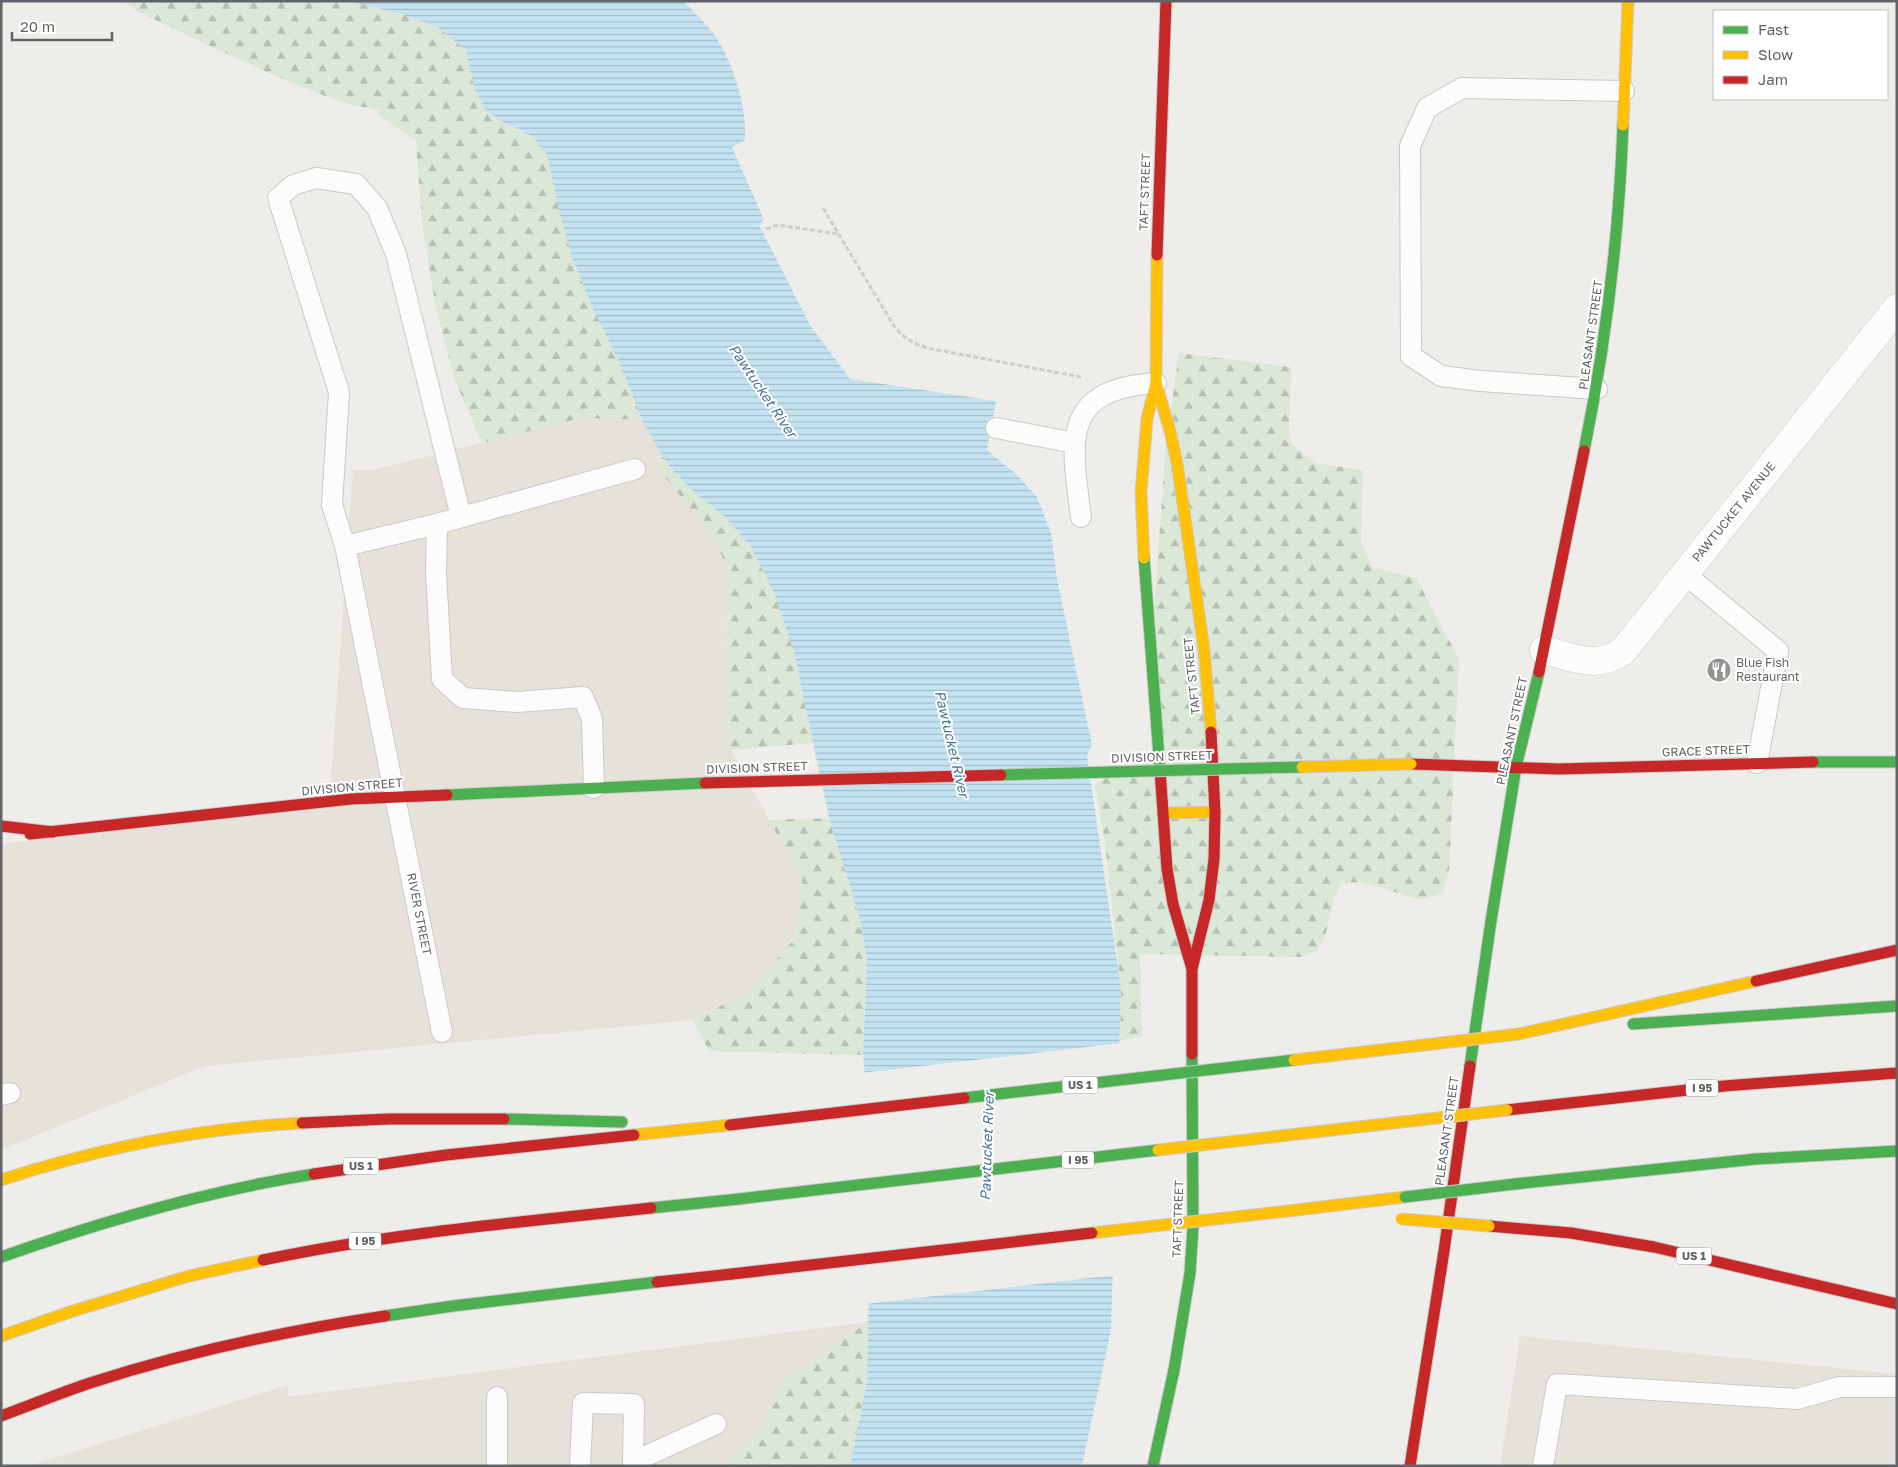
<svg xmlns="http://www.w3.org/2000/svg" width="1898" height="1467" viewBox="0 0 1898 1467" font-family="'Golos Text',sans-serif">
  <defs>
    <pattern id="forest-firs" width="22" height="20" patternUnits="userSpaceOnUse" patternTransform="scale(1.25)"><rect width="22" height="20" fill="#dbe8d7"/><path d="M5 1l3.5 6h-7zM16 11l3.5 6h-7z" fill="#b5c0b2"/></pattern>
    <pattern id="water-rules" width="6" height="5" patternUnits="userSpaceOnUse" patternTransform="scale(1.25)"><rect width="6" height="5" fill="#c4e3f2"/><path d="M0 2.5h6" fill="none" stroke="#a3bcc8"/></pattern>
  </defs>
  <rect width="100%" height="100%" fill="#efedea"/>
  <g fill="#e7e2d9">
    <polygon points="582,418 651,420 661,473 712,534 726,565 725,707 731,750 802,880 795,938 748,992 693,1020 205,1066 1,1150 1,844 329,807 353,470 373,470"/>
    <polygon points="868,1322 776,1386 764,1427 728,1466 28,1466 288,1385 288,1397"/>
    <polygon points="1520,1336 1897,1374 1897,1466 1500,1466"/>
  </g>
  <g fill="url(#forest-firs)">
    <path d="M 123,1 L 394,1 L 504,57 L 725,517 L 751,547 L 775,595 L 794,652 L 813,743 L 731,750 L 725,707 L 726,565 L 712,534 L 661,473 L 651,420 L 582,418 L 482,443 L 454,378 L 435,303 L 422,224 L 416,141 L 379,115 L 379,111 C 367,106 355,107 342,102 C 273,78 207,44 140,13 Z"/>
    <polygon points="1179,353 1291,367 1289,428 1292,444 1315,463 1363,470 1361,541 1372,567 1416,578 1459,659 1449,871 1443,893 1420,900 1362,882 1342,883 1335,895 1325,937 1317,950 1302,957 1140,954 1142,1037 1120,1040 1121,989 1105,844 1095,784 1153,754 1148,694 1166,444"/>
    <polygon points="829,818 860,919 867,960 863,1055 709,1051 693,1020 748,992 795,938 802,880 769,820"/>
    <polygon points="868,1322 867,1382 850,1466 728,1466 764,1427 776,1386"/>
  </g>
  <path fill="url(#water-rules)" d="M 349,1 L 684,1 C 693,12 705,22 713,33 C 733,61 747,106 745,140 L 732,147 L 764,220 L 759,225 L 810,325 L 850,379 L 996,401 L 987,450 L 1017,475 L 1037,497 L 1051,533 L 1057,579 L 1092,745 L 1087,756 L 1121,989 L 1111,1330 L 1082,1466 L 850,1466 L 867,1382 L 871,1141 L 863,1055 L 867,960 L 860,919 L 829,818 L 794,652 L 775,595 L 751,547 L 725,517 L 694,492 L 669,466 L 644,424 L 618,359 L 594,311 L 572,257 L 558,207 L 548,157 L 533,136 L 501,121 L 485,109 L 474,87 L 466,50 L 436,26 L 398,13 Z"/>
  <polygon fill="#efedea" points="1122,1043 1115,1275 866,1304 869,1141 862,1073"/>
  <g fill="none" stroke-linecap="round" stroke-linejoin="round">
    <defs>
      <g id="lane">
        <polyline points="1597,389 1481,381 1441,376 1411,356 1410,146 1427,108 1462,88 1624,91"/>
        <polyline points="996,428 1075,443"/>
        <path d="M 1081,517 C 1071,442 1060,389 1156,383"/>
        <polyline points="437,524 436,573 442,679 463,698 517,702 583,697 592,719 594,788"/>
        <polyline points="345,546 437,524 635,469"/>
        <polyline points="1685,574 1778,651 1757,763"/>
        <polyline points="442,1032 345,546 332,505 339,392 278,198 293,185 316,178 356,184 377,208 396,254 461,517"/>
        <polyline points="1,1095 10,1093"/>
        <polyline points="633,1462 716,1424"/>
        <polyline points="497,1466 497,1397"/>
        <polyline points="580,1466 583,1403 634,1404 633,1466"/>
        <polyline points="1543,1466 1557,1384 1797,1399 1840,1387 1897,1387"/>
      </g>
      <path id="street" d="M 1544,650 C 1573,657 1596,670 1623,651 L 1897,308"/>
      <g id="fast">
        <path d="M 1584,451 C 1606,343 1619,234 1623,125"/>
        <polyline points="1144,558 1160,770"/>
        <polyline points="1813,762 1897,762"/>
        <polyline points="447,795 705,783"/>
        <polyline points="1633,1024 1897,1006"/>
        <polyline points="1470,1066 1491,921 1516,767 1539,672"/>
        <polyline points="504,1119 622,1122"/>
        <polyline points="1515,1184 1756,1159 1897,1151"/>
        <polyline points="651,1208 739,1199"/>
        <path d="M 1,1257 C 103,1221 207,1191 314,1174"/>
        <polyline points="385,1316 453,1306 657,1282"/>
        <polyline points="1153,1466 1174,1370 1190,1273 1193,1227 1192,1054"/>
      </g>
      <g id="slow">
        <polyline points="1623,125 1628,1"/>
        <polyline points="1156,383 1170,431 1177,463 1204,649 1211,732"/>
        <polyline points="1144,558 1141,492 1147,419 1156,383 1157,255"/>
        <polyline points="1163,813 1215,812"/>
        <polyline points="1519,1034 1756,981"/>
        <polyline points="634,1135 730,1125"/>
        <path d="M 1,1180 C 99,1148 199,1128 302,1123"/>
        <polyline points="1288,1211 1405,1197"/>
        <polyline points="1,1336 73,1311 189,1276 263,1260"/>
      </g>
      <g id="jam">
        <polyline points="1157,255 1166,1"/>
        <polyline points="1539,672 1584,451"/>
        <polyline points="1411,764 1559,769 1813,762"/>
        <polyline points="1160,770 1167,869 1173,904 1192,969"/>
        <polyline points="1,826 53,832"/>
        <polyline points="30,834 351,799 447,795"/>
        <polyline points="1756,981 1897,950"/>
        <polyline points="1192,1054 1192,969 1209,900 1214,859 1215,812 1211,732"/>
        <polyline points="1507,1110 1724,1086 1897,1073"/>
        <polyline points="302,1123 388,1119 504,1119"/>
        <polyline points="314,1174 446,1155 634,1135"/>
        <polyline points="1489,1226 1571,1233 1654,1247 1897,1304"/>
        <path d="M 263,1260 C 391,1233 521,1222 651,1208"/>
        <polyline points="657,1282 732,1274"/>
        <path d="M 1,1416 C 31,1405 60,1393 90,1383 C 186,1352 285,1331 385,1316"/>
        <polyline points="1410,1466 1444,1251 1470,1066"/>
      </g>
    </defs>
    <use href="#lane" stroke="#c9c9c9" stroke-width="22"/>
    <use href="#street" stroke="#c9c9c9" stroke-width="29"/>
    <use href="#fast" stroke="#cccbcb" stroke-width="13"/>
    <use href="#slow" stroke="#cccbcb" stroke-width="13"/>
    <use href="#jam" stroke="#cccbcb" stroke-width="13"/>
    <g stroke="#cbcecd" stroke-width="3" stroke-dasharray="5 2.5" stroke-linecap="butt">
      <path d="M 823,208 L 894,326 C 903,338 913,343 927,348 L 1081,377"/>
      <polyline points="766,229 778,225 838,234"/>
    </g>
    <use href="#lane" stroke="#fdfcfc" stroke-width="20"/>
    <use href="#street" stroke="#fdfcfc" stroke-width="28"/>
    <use href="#fast" stroke="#4caf50" stroke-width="11"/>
    <use href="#slow" stroke="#ffc107" stroke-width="11"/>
    <use href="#jam" stroke="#c62828" stroke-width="11"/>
    <defs>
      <g id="fast-bridge">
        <polyline points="1001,775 1302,767"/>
        <polyline points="964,1098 1294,1060"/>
        <polyline points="1405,1197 1515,1184"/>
        <polyline points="739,1199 1158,1150"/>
      </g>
      <g id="slow-bridge">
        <polyline points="1302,767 1411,764"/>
        <polyline points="1294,1060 1519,1034"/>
        <polyline points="1158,1150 1507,1110"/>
        <polyline points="1401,1219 1489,1226"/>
        <polyline points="1092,1233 1288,1211"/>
      </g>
      <g id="jam-bridge">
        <polyline points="705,783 1001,775"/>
        <polyline points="730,1125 964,1098"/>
        <polyline points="732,1274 1092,1233"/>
      </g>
    </defs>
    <use href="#fast-bridge" stroke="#cccbcb" stroke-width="13" stroke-linecap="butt"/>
    <use href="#slow-bridge" stroke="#cccbcb" stroke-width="13" stroke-linecap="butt"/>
    <use href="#jam-bridge" stroke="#cccbcb" stroke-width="13" stroke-linecap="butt"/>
    <use href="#fast-bridge" stroke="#4caf50" stroke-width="11"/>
    <use href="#slow-bridge" stroke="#ffc107" stroke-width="11"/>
    <use href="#jam-bridge" stroke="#c62828" stroke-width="11"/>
  </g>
  <defs>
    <symbol id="restaurant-disc" viewBox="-11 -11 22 22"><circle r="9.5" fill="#929395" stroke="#fff"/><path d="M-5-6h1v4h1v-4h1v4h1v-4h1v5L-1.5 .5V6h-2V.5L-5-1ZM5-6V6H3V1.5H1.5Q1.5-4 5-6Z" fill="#fff"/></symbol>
  </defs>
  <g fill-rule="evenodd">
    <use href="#restaurant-disc" x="1705" y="656" width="28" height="28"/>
  </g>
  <g text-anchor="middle" stroke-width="4" stroke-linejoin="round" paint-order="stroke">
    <g fill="#fff" stroke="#909295" stroke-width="1">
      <rect x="1062.5" y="1076.5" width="35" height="17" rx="4"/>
      <rect x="1686" y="1079.5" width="32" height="17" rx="4"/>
      <rect x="1062" y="1151.5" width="32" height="17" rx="4"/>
      <rect x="343.5" y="1157.5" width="35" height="17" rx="4"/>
      <rect x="349" y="1232.5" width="32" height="17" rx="4"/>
      <rect x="1676.5" y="1247.5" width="35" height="17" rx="4"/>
    </g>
    <g font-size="11" font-weight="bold" fill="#606367">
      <text x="1080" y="1089">US 1</text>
      <text x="1702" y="1092">I 95</text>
      <text x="1078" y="1164">I 95</text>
      <text x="361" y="1170">US 1</text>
      <text x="365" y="1245">I 95</text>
      <text x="1694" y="1260">US 1</text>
    </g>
    <g font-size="12" fill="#606367" stroke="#fff">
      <text transform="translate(1145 192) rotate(-88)" y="4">TAFT STREET</text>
      <text transform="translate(1591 335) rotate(-82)" y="4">PLEASANT STREET</text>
      <text transform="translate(1734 512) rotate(-51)" y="4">PAWTUCKET AVENUE</text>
      <text transform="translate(1192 676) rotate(-96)" y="4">TAFT STREET</text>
      <text transform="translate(1512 731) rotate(-78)" y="4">PLEASANT STREET</text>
      <text transform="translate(1706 751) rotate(-2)" y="4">GRACE STREET</text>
      <text transform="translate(1162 757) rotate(-2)" y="4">DIVISION STREET</text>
      <text transform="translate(757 768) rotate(-2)" y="4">DIVISION STREET</text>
      <text transform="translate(352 787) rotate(-5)" y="4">DIVISION STREET</text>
      <text transform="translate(419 914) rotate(79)" y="4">RIVER STREET</text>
      <text transform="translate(1447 1131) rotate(-82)" y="4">PLEASANT STREET</text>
      <text transform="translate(1178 1219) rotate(-88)" y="4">TAFT STREET</text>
    </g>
    <g font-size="12" fill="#606367" stroke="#fff" text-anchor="start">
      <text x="1736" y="667">Blue Fish<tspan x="1736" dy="14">Restaurant</tspan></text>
    </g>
    <g font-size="14" font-style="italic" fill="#487697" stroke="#fff">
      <text transform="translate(763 391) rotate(56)" y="5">Pawtucket River</text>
      <text transform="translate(952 744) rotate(77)" y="5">Pawtucket River</text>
      <text transform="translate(987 1146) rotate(-88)" y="5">Pawtucket River</text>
    </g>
  </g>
  <rect width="1898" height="1467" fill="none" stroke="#606367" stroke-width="5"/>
  <rect x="1713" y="10" width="175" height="90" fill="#ffffff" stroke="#bfc1c2"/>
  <rect x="1723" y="26" width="25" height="8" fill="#4caf50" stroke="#bfc1c2"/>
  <text x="1758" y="35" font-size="15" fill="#606367">Fast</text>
  <rect x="1723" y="51" width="25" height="8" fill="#ffc107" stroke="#bfc1c2"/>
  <text x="1758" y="60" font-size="15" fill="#606367">Slow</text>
  <rect x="1723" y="76" width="25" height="8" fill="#c62828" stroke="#bfc1c2"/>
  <text x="1758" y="85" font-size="15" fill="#606367">Jam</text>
  <path d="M12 32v8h100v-8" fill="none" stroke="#606367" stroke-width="2.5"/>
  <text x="20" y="32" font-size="15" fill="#606367" stroke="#ffffff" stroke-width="4" paint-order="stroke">20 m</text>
</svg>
